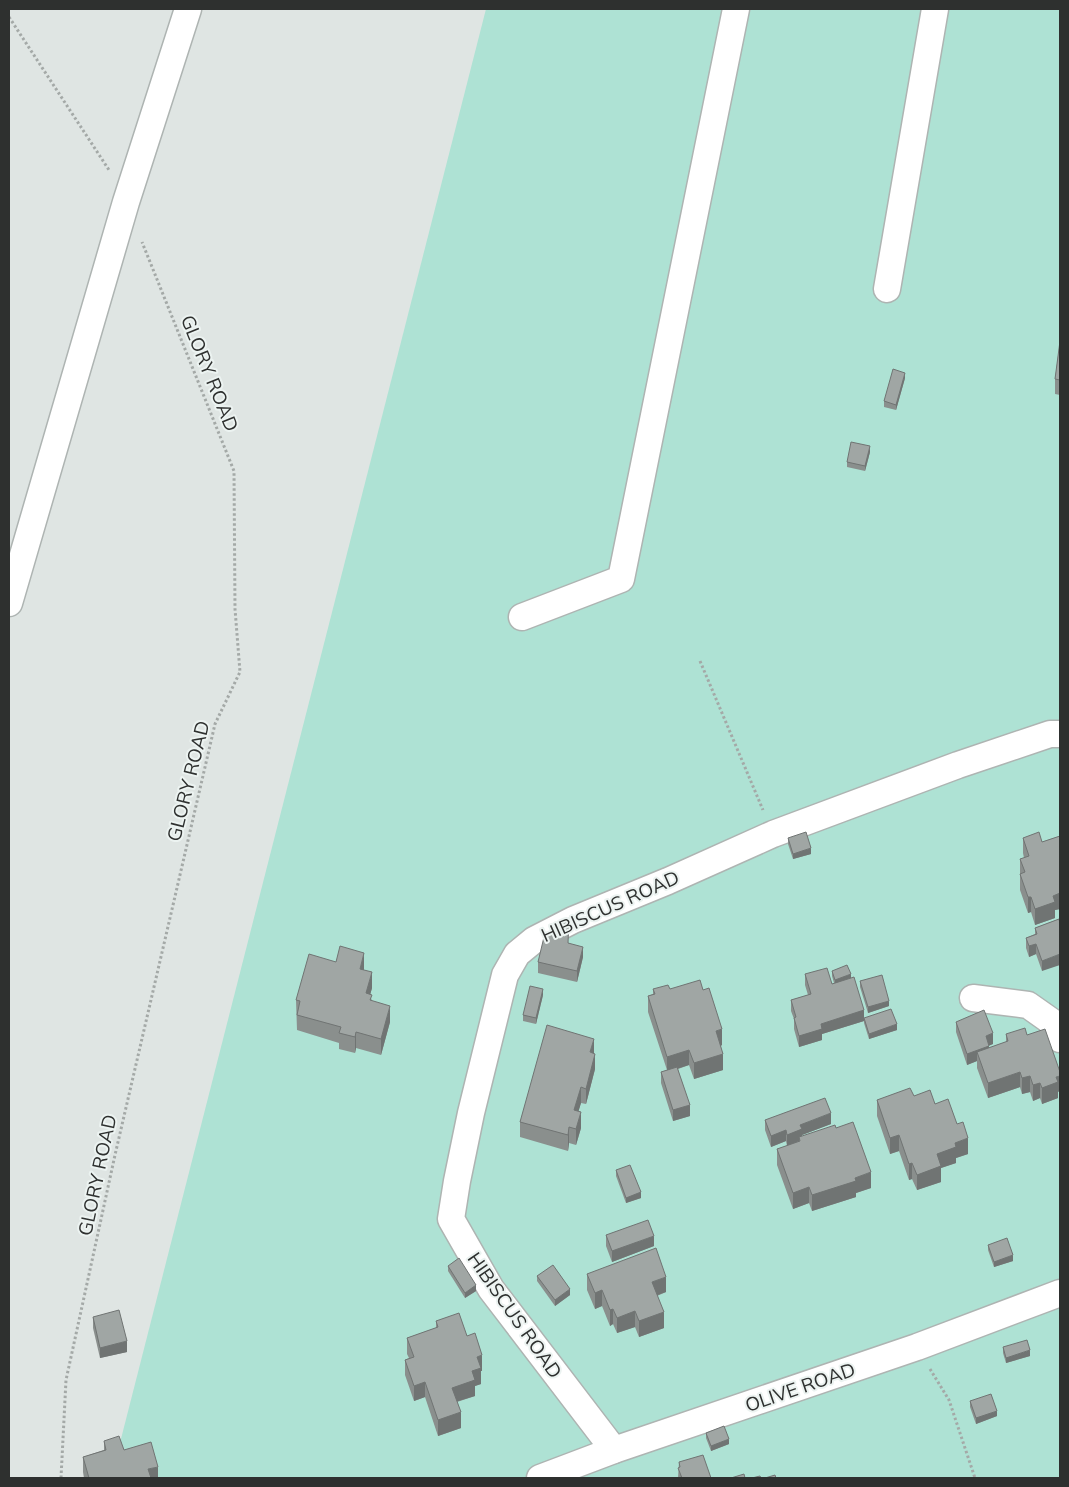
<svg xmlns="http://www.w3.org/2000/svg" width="1069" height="1487" viewBox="0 0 1069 1487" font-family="Mulish,sans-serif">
  <rect width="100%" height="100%" fill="#dfe5e3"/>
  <polygon fill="#aee2d4" points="486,9 1060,9 1060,1478 111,1478"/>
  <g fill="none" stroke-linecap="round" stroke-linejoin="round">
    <defs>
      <g id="minor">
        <polyline points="887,289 935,9"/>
        <polyline points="9,603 126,202 188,9"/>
        <polyline points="522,617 621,579 736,9"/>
        <polyline points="973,998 1028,1005 1055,1024 1060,1039"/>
        <polyline points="614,1450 491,1289 451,1219 457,1181 471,1113 505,975 517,954 534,940 573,920 668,881 773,834 958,765 1050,734 1060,734"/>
        <polyline points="540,1478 614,1450 917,1347 1060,1293"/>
      </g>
    </defs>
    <use href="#minor" stroke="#aeb4b2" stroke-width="29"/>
    <g stroke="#a4a9a7" stroke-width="3" stroke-dasharray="2.5 2.5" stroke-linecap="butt">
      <polyline points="9,17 109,170"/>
      <polyline points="700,661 763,810"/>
      <polyline points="930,1369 949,1400 975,1478"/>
      <polyline points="61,1478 66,1380 115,1155 215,724 240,672 235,609 234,471 142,242"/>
    </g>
    <use href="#minor" stroke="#fff" stroke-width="26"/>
  </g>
  <g fill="#8a8f8d">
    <polygon points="1060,341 1060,395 1055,394 1055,379"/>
    <polygon points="905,378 896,410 884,407 884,401"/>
    <polygon points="870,452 865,471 847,467 847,462"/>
    <polygon points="1060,836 1060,909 1055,910 1055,918 1035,925 1031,912 1028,913 1020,890 1020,859 1024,858 1023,853 1023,838 1042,842"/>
    <polygon points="788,838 811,854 793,859 788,844"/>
    <polygon points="1059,919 1042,971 1036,954 1029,957 1026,948 1026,938 1035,934 1035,928"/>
    <polygon points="569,943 583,957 577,982 538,973 538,962"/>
    <polygon points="364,969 364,970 372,988 370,995 372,1001 390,1022 381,1055 356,1048 355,1053 339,1049 339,1043 297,1030 296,1000"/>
    <polygon points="832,971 851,978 864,1021 822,1034 822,1040 799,1047 794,1029 794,1019 791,1011 791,1000 808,995 805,985 805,974 832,984 834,983 832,976"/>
    <polygon points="860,981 889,1006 868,1013 860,987"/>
    <polygon points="653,989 670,989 722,1045 721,1046 723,1070 694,1079 689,1065 678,1069 690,1116 673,1121 661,1083 661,1072 667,1070 648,1012 648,996 653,994"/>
    <polygon points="543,995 536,1024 523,1021 523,1015"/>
    <polygon points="864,1018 897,1030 869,1039 864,1023"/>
    <polygon points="956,1022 993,1044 989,1045 989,1048 1006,1042 1006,1034 1027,1035 1058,1092 1058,1098 1042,1104 1040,1098 1033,1101 1030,1092 1022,1094 1020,1087 988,1098 977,1068 977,1061 967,1065 956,1032"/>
    <polygon points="594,1053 595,1069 586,1104 581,1103 578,1112 581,1128 576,1145 569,1143 568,1151 520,1137 520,1122"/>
    <polygon points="914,1096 935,1104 968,1154 956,1158 956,1163 941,1168 941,1182 917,1190 912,1179 909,1180 899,1151 890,1154 877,1116 877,1100"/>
    <polygon points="765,1120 831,1124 802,1135 802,1137 836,1128 871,1188 856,1193 856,1197 812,1211 809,1203 793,1209 777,1165 777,1149 787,1146 786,1141 771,1147 765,1130"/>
    <polygon points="616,1170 641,1198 626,1203 616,1176"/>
    <polygon points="606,1235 654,1246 612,1262 606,1246"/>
    <polygon points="988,1245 1013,1261 994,1267 988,1250"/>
    <polygon points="448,1266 476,1291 465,1298 448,1271"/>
    <polygon points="587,1274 666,1292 657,1296 664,1328 639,1337 635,1327 617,1333 613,1324 610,1326 602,1306 595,1309 587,1290"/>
    <polygon points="537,1276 570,1295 555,1306 537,1281"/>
    <polygon points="93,1317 127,1352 100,1358 93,1328"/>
    <polygon points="436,1321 467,1336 482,1371 481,1371 481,1384 475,1386 475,1396 457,1402 461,1428 438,1436 425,1397 414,1401 405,1375 405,1360 409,1358 407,1354 407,1338 436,1328"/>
    <polygon points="1003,1347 1030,1356 1006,1363 1003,1353"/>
    <polygon points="970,1401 997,1416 976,1424 970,1407"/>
    <polygon points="706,1433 729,1444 711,1451 706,1438"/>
    <polygon points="104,1441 158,1478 84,1478 83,1472 83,1457 104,1450"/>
    <polygon points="679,1462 711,1478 678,1478"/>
  </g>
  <g fill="#707473">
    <polygon points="905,373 905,378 896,410 896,405"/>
    <polygon points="870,446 870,452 865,471 865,466"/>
    <polygon points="811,848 811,854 793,859 793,854"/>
    <polygon points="1060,893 1060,909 1055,910 1055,918 1035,925 1035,909 1053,896"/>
    <polygon points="1028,897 1031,897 1031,912 1028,913"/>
    <polygon points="1036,944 1036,954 1029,957 1029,946"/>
    <polygon points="583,947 583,957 577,982 577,971"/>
    <polygon points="364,953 364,969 360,985 360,969"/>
    <polygon points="1060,954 1060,965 1042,971 1042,961"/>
    <polygon points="372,972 372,988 366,1009 366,993"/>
    <polygon points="851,974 851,980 835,986 835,980"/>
    <polygon points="543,989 543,995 536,1024 536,1018"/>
    <polygon points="889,1001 889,1006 868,1013 868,1007"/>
    <polygon points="390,1006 390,1022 381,1055 381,1039"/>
    <polygon points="864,1010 864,1021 822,1034 822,1040 799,1047 799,1036 821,1024"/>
    <polygon points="897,1024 897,1030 869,1039 869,1034"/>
    <polygon points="722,1029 722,1045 716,1047 716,1031"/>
    <polygon points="356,1032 356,1048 355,1053 355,1037"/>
    <polygon points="993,1033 993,1044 986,1047 986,1036"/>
    <polygon points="594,1039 594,1054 590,1052"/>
    <polygon points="989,1046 989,1057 977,1052 977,1061 967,1065 967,1054"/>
    <polygon points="689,1050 689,1065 667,1072 667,1057"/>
    <polygon points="595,1054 595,1069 586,1104 586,1089"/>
    <polygon points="723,1054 723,1070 694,1079 694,1063"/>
    <polygon points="1020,1072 1020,1087 988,1098 988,1083"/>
    <polygon points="1030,1076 1030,1092 1022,1094 1022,1078"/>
    <polygon points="1060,1076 1060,1091 1058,1092 1058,1098 1042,1104 1042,1088 1056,1077"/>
    <polygon points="1040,1083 1040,1098 1033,1101 1033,1085"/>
    <polygon points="581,1087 581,1103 574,1126 574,1110"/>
    <polygon points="690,1105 690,1116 673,1121 673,1110"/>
    <polygon points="581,1112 581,1128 576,1145 576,1129"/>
    <polygon points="831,1113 831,1124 802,1135 802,1140 799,1137 799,1141 787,1146 787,1135 800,1125"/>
    <polygon points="569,1127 569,1143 568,1151 568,1135"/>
    <polygon points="786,1130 786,1141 771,1147 771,1136"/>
    <polygon points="899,1135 899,1151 890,1154 890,1138"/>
    <polygon points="968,1138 968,1154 956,1158 956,1163 941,1168 941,1182 917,1190 917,1175 937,1154 955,1143"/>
    <polygon points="912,1163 912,1179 909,1180 909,1164"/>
    <polygon points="871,1172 871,1188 856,1193 856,1197 812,1211 812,1195"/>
    <polygon points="809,1187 809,1203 793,1209 793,1193"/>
    <polygon points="641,1192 641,1198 626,1203 626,1198"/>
    <polygon points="654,1236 654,1246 612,1262 612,1251"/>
    <polygon points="1013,1255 1013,1261 994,1267 994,1262"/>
    <polygon points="666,1277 666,1292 652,1297 652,1282"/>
    <polygon points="476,1285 476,1291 465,1298 465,1293"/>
    <polygon points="570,1289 570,1295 555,1306 555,1300"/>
    <polygon points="602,1290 602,1306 595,1309 595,1293"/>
    <polygon points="613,1309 613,1324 610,1326 610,1310"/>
    <polygon points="635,1311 635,1327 617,1333 617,1318"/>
    <polygon points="664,1312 664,1328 639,1337 639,1321"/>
    <polygon points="127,1341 127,1352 100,1358 100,1348"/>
    <polygon points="1030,1350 1030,1356 1006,1363 1006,1358"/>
    <polygon points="482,1355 482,1371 481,1371 481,1384 475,1386 475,1396 452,1403 452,1388 472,1371 477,1357"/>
    <polygon points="425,1382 425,1397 414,1401 414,1386"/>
    <polygon points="997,1411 997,1416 976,1424 976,1418"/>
    <polygon points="461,1412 461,1428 438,1436 438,1420"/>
    <polygon points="729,1439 729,1444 711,1451 711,1446"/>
    <polygon points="158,1467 158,1478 148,1478 148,1469"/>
  </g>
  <g fill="#a0a6a4" stroke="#707473">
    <polygon points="1060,341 1060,380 1055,379"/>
    <polygon points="893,369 905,373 896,405 884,401"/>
    <polygon points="851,442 870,446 865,466 847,462"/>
    <polygon points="806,832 811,848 793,854 788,838"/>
    <polygon points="1039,832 1042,842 1060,836 1060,893 1053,896 1055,902 1035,909 1031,897 1028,897 1020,874 1025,872 1020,859 1029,856 1023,838"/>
    <polygon points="569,918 568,943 583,947 577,971 538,962 544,937"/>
    <polygon points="1059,919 1060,924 1060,954 1042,961 1036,944 1029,946 1026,938 1037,934 1035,928"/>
    <polygon points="340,946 364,953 360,969 372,972 366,993 372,995 370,1000 390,1006 381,1039 356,1032 355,1037 339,1033 341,1027 297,1015 300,1001 296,1000 309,954 336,962"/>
    <polygon points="847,965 851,974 835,980 832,971"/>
    <polygon points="827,968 832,984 854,977 864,1010 821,1024 822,1029 799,1036 794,1018 796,1017 791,1000 811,994 805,974"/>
    <polygon points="882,975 889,1001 868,1007 860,981"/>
    <polygon points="700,980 703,990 709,988 722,1029 716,1031 723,1054 694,1063 689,1050 667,1057 648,996 655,994 653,989 668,985 670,989"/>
    <polygon points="530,986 543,989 536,1018 523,1015"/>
    <polygon points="891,1009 897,1024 869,1034 864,1018"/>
    <polygon points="984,1010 993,1033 986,1036 989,1046 967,1054 956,1022"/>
    <polygon points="547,1025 594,1039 590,1052 595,1054 586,1089 581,1087 574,1110 581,1112 576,1129 569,1127 568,1135 520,1122"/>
    <polygon points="1025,1028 1027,1035 1045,1029 1060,1072 1060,1076 1056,1077 1058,1082 1042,1088 1040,1083 1033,1085 1030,1076 1022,1078 1020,1072 988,1083 977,1052 1008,1041 1006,1034"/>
    <polygon points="677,1067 690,1105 673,1110 661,1072"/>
    <polygon points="910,1088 914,1096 930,1090 935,1104 948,1099 957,1124 963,1122 968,1138 955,1143 956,1147 937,1154 941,1166 917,1175 912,1163 909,1164 899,1135 890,1138 877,1100"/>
    <polygon points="825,1098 831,1113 800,1125 802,1129 787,1135 786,1130 771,1136 765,1120"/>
    <polygon points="853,1122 871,1172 855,1178 856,1181 812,1195 809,1187 793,1193 777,1149 800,1141 799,1137 835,1125 836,1128"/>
    <polygon points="630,1165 641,1192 626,1198 616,1170"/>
    <polygon points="648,1220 654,1236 612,1251 606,1235"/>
    <polygon points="1007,1238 1013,1255 994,1262 988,1245"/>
    <polygon points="656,1248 666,1277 652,1282 664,1312 639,1321 635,1311 617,1318 613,1309 610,1310 602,1290 595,1293 587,1274"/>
    <polygon points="459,1258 476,1285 465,1293 448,1266"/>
    <polygon points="553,1265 570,1289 555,1300 537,1276"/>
    <polygon points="119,1310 127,1341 100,1348 93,1317"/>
    <polygon points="459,1313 467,1336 475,1333 482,1355 477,1357 481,1368 472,1371 475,1380 452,1388 461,1412 438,1420 425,1382 414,1386 405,1360 414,1357 407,1338 438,1327 436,1321"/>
    <polygon points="1027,1340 1030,1350 1006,1358 1003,1347"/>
    <polygon points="991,1394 997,1411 976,1418 970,1401"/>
    <polygon points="724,1426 729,1439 711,1446 706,1433"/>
    <polygon points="119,1436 124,1450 151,1442 158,1467 148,1469 151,1478 89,1478 83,1457 106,1450 104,1441"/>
    <polygon points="703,1455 711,1478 682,1478 678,1468 680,1467 679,1462"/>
    <polygon points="744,1474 745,1478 731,1478"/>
    <polygon points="775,1475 776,1478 765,1478"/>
    <polygon points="760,1476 761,1478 752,1478"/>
  </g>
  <g text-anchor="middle" stroke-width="4" stroke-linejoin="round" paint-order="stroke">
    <g font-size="19" fill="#2e302f" stroke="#ecf3f1">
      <text transform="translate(210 373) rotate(68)" y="7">GLORY ROAD</text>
      <text transform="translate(188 781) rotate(-76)" y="7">GLORY ROAD</text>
      <text transform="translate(610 906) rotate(-24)" y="7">HIBISCUS ROAD</text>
      <text transform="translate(97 1175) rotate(-78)" y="7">GLORY ROAD</text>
      <text transform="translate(515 1315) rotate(55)" y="7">HIBISCUS ROAD</text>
      <text transform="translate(800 1387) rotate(-19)" y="7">OLIVE ROAD</text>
    </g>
  </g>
  <rect width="1069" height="1487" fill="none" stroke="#2e302f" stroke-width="20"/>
</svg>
